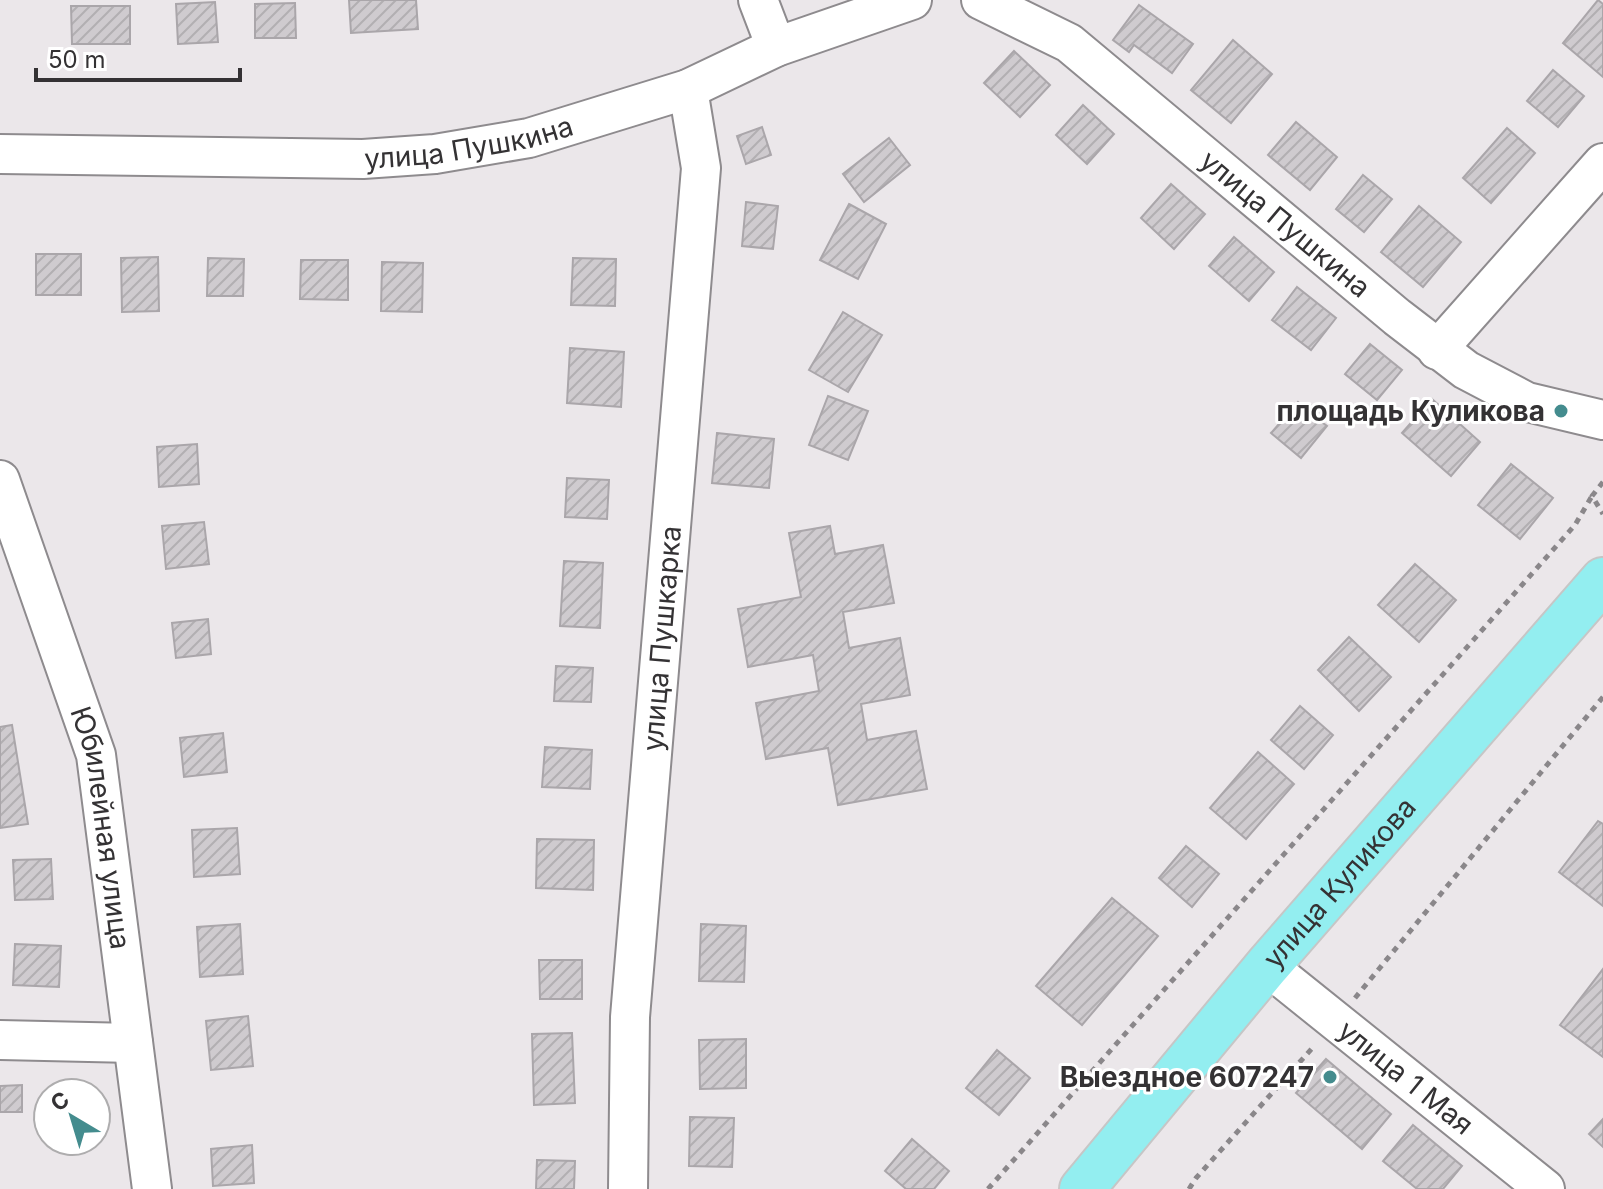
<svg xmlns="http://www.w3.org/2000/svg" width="1603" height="1189" viewBox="0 0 1603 1189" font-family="Inter,sans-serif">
  <defs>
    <pattern id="building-hatch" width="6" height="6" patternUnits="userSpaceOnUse" patternTransform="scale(2)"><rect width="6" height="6" fill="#cfcbcf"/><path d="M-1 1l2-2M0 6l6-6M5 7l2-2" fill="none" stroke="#b2afb2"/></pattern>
  </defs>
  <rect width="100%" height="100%" fill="#ebe7ea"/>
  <g fill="url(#building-hatch)" stroke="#aaa6aa" stroke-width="2">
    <polygon points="349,0 416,0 418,29 351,33"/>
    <polygon points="1598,0 1603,4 1603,77 1563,43"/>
    <polygon points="215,2 218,42 178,44 176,4"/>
    <polygon points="295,3 296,38 255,38 255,4"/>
    <polygon points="1139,5 1193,44 1172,73 1134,45 1129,52 1113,40"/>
    <polygon points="71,6 130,6 130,44 72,44"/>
    <polygon points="1233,40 1272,74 1231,123 1191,90"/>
    <polygon points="1014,51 1050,85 1020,117 984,83"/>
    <polygon points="1553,70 1584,96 1558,127 1527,101"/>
    <polygon points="1083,105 1114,134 1087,164 1056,135"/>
    <polygon points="1296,122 1337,157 1310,190 1268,155"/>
    <polygon points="762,127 771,155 746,164 737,136"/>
    <polygon points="1507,128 1535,153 1491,203 1463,178"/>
    <polygon points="889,138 910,165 864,202 843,174"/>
    <polygon points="1363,175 1392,199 1364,232 1336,209"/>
    <polygon points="1171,184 1205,214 1174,249 1141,218"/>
    <polygon points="746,202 778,206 773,249 742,246"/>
    <polygon points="849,204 886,224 858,279 820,260"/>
    <polygon points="1419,206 1461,242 1423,287 1381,252"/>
    <polygon points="1234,237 1274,272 1249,301 1209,266"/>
    <rect x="36" y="254" width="45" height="41"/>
    <polygon points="158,257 159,311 122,312 121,258"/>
    <polygon points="208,258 244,259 243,296 207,296"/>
    <polygon points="573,258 616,259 615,306 571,305"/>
    <polygon points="301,260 348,260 348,300 300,299"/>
    <polygon points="382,262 423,263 422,312 381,311"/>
    <polygon points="1297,287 1336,318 1311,350 1272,320"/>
    <polygon points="843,312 882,335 848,392 809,370"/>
    <polygon points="1370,344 1402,370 1377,400 1345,374"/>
    <polygon points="570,348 624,352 621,407 567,403"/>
    <polygon points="828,396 868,411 848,460 809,445"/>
    <polygon points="1432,399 1480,442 1451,476 1402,433"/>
    <polygon points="1298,402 1307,410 1311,405 1323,415 1319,420 1327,426 1301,458 1271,433"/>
    <polygon points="717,433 774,439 769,488 712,483"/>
    <polygon points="197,444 199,484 159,487 157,447"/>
    <polygon points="1511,464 1553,498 1520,539 1478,505"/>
    <polygon points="567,478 609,480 607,519 565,517"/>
    <polygon points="204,522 209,564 166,569 162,526"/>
    <polygon points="830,526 835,554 883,545 894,603 843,612 849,648 900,638 910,695 861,704 867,740 916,731 927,789 838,805 828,748 766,759 756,703 819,691 813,655 748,667 738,609 801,597 789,533"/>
    <polygon points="564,561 603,563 600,628 560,626"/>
    <polygon points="1415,564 1456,600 1419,642 1378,605"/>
    <polygon points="208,619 211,654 176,658 172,623"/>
    <polygon points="1349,637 1391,677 1359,711 1318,670"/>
    <polygon points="556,666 593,668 591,702 554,701"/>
    <polygon points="1300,706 1333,735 1304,769 1271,740"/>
    <polygon points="12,725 28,824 0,828 0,727"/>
    <polygon points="223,733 227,772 184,777 180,738"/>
    <polygon points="545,747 592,750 590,789 542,787"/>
    <polygon points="1258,752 1294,784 1246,839 1210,808"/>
    <polygon points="1598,821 1603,824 1603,906 1559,872"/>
    <polygon points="237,828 240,874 194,877 192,830"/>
    <polygon points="537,839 594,840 593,890 536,888"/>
    <polygon points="1186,846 1219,874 1192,907 1159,878"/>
    <polygon points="51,859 53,899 15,900 13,860"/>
    <polygon points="1112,898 1158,936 1082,1025 1036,986"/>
    <polygon points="240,924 243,974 200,977 197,927"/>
    <polygon points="701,924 746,926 744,982 699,981"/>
    <polygon points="15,944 61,946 59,987 13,985"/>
    <polygon points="539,960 582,960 582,999 540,999"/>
    <polygon points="1603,969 1603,1057 1560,1025"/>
    <polygon points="248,1016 253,1066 211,1070 206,1021"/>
    <polygon points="572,1033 575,1103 534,1105 532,1034"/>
    <polygon points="746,1039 746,1088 700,1089 699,1040"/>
    <polygon points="997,1050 1030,1078 999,1115 966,1088"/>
    <polygon points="1326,1059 1391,1114 1362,1149 1296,1093"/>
    <polygon points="22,1085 22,1112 0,1112 0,1086"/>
    <polygon points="690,1117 734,1118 732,1167 689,1166"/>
    <polygon points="1603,1119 1603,1147 1589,1134"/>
    <polygon points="1413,1125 1462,1166 1443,1189 1417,1189 1383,1161"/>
    <polygon points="912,1139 949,1171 934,1189 906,1189 885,1171"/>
    <polygon points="252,1145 254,1183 213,1186 211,1149"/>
    <polygon points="537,1160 575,1161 574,1189 536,1189"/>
  </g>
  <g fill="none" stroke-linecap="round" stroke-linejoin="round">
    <defs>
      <g id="minor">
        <polyline points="758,0 776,47"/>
        <path id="s1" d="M 981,0 L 1069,43 L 1397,317 L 1466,370 L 1527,402 L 1603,420"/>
        <path id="s2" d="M 0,154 L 363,159 L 435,154 L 529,138 L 688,89 L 776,47 L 912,0"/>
        <polyline points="1437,350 1603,163"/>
        <path id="s3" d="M 0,480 L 96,755 L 152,1189"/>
        <path id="s4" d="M 1267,966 L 1545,1189"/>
        <polyline points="0,1040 133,1043"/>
        <path id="s5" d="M 628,1189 L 630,1017 L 701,168 L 688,89"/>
      </g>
      <g id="major">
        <path id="s6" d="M 1082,1189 L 1267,966 L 1603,580"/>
      </g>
    </defs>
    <use href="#minor" stroke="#8e8b8e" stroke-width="42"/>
    <use href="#major" stroke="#c6c6c6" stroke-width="48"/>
    <g stroke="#8a878a" stroke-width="5" stroke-dasharray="6 6" stroke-linecap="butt">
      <polyline points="1603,482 1592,496 1603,514"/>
      <polyline points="1355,998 1603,697"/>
      <polyline points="988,1189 1575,525 1592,496"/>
      <polyline points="1189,1189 1196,1178 1315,1045"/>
    </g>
    <use href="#minor" stroke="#fff" stroke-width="38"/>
    <use href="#major" stroke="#93eef0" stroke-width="44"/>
  </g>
  <g fill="#448c8e" stroke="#fff" stroke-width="3">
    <circle cx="1561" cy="411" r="8"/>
    <circle cx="1330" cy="1077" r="8"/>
  </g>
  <g text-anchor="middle" stroke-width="6" stroke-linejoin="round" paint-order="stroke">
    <g font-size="28" fill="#343234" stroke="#fff">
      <text dy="10" stroke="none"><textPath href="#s2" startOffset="470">улица Пушкина</textPath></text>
      <text dy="10" stroke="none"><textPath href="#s1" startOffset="380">улица Пушкина</textPath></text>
      <text dy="10" stroke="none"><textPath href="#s5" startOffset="552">улица Пушкарка</textPath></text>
      <text dy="10" stroke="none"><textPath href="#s3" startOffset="364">Юбилейная улица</textPath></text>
      <text dy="10" stroke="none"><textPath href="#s6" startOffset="400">улица Куликова</textPath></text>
      <text dy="10" stroke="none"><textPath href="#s4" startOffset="178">улица 1 Мая</textPath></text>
    </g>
    <g font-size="28" font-weight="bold" fill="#343234" stroke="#fff" text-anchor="end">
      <text x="1545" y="421">площадь Куликова</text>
      <text x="1314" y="1087">Выездное 607247</text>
    </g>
  </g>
  <g transform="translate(72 1117) rotate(322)"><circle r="38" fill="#ffffff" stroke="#aeadae" stroke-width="2"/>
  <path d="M0-6L14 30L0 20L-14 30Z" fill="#448c8e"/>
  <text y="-12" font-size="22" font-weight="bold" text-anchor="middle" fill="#343234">С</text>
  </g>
  <path d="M36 68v12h204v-12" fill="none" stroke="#343234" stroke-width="4"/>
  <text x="48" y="68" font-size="24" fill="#343234" stroke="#ffffff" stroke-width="6" paint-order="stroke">50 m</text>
</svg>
